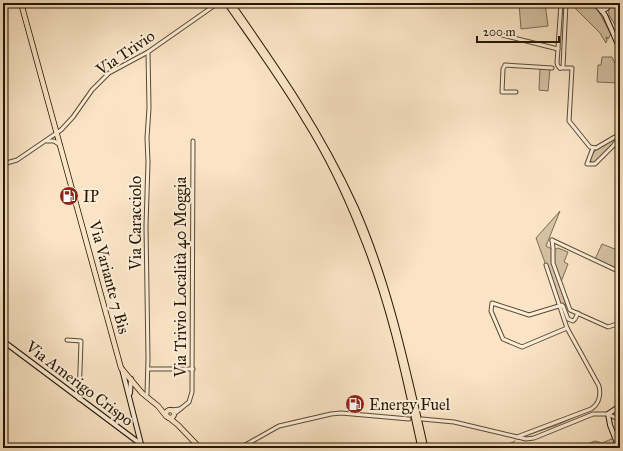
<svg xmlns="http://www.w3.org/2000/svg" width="623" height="451" viewBox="0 0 623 451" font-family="'IM FELL Great Primer',serif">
  <rect width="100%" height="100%" fill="#fae4c5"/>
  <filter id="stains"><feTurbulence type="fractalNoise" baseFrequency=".005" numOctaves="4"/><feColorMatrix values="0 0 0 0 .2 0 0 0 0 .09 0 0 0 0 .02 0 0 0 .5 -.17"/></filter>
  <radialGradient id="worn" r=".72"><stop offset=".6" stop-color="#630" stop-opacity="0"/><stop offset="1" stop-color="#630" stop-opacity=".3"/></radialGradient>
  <g fill="#d5c1a4" stroke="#7c6b52">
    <polygon points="519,3 545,3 548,26 521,29"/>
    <polygon points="570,3 594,3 611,34 608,39 607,37 606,37 607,40 606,43 600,33"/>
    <polygon points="608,3 620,3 620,33 609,15"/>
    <polygon points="602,57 612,57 620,73 620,83 597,82 598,65 601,65"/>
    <polygon points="540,68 550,69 548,91 539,90"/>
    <path d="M 615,138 L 615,142 L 594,163 L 590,161 C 591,149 606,144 615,138 Z"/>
    <polygon points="560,211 546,246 552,249 552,263 566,305 560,304 536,238"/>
    <polygon points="602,244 620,251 620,270 595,259"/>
    <polygon points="558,248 568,252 564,262 568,264 561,282 554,262 554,250"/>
    <polygon points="614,438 618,448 577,448 595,441 602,443"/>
  </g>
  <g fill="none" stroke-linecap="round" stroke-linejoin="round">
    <g stroke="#78674e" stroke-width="1">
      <polyline points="525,436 557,425 584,413"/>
      <polyline points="501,448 515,441"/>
    </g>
    <defs>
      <g id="street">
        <polyline points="494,33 558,49"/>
        <polyline points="560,68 572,68 569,121 590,147 596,148 620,134"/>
        <polyline points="560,68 563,67 566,3"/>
        <polyline points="560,68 558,66 557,63 561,3"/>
        <polyline points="516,92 502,92 503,69 505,65 552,68"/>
        <polyline points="47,141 54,141 60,145"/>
        <polyline points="593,148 587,164 595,164 613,146 620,137"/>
        <polyline points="3,164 17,160 61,130 73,117 92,90 109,73 148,52 218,3"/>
        <polyline points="552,240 553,248 553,263 570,310 608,327 620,323"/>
        <polyline points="552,240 620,272"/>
        <polyline points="567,328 522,347 503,339 491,311 492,303 529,315 562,305 563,306 568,319 573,321 575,319 578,313"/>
        <polyline points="67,340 81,341 79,399"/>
        <polyline points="148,369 193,369"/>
        <polyline points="147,394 148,358 146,226 148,162 147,138 149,108 148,52"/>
        <polyline points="171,410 180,409"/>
        <polyline points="174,414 189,402 192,392 193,141"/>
        <polyline points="422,419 454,422 526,439 534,438 593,414 608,414 620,420"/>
        <path d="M 517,437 L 591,409 C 599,404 601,395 599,386 L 567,328 L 546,265"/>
        <polyline points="240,448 279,426 331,414 341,413 409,419"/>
      </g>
      <g id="secondary">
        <polyline points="601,3 598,7 602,11 607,8 605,3"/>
        <polyline points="601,10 605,15 620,49"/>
        <polyline points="3,341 142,445"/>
        <polyline points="122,369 142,448"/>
        <polyline points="130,393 131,379"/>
        <polyline points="619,448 610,425 608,414 620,406"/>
      </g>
      <g id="primary">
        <polyline points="21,3 121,368 142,393 158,406 166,416"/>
        <circle cx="170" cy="414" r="4"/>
        <polyline points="168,417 178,425 200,448"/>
      </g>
      <g id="highway">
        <path d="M 227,3 C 254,42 282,80 306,121 C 328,156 346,194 361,232 C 390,302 405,375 421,448"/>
        <path d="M 231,3 C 278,70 321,132 355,207 C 389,284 406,366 425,448"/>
      </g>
    </defs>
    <use href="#street" stroke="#594932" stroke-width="5"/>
    <use href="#secondary" stroke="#231501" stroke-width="6"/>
    <use href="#primary" stroke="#231501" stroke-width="6"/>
    <use href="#highway" stroke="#231501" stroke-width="7"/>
    <use href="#street" stroke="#fcedd9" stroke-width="3"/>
    <use href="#secondary" stroke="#fcedd9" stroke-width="4"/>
    <use href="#primary" stroke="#fae4c5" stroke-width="4.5"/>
    <use href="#highway" stroke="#fae4c5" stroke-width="5"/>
  </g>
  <defs>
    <symbol id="fuel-disc" viewBox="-11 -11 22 22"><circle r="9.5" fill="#8f2418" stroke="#fcedd9"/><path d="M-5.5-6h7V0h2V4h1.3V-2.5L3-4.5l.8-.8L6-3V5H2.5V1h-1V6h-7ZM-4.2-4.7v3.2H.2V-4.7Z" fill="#fff"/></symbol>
  </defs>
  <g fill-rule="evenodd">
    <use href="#fuel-disc" x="58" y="185" width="22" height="22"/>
    <use href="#fuel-disc" x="344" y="393" width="22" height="22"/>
  </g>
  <g text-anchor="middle" stroke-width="4" stroke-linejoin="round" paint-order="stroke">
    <g font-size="16" fill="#231501" stroke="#fcedd9">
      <text transform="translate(125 52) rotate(-34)" y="6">Via Trivio</text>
      <text transform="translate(135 223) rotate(-90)" y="6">Via Caracciolo</text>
      <text transform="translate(110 277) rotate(75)" y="6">Via Variante 7 Bis</text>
      <text transform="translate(180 277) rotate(-90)" y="6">Via Trivio Località 40 Moggia</text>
      <text transform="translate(80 383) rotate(37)" y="6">Via Amerigo Crispo</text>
    </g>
    <g font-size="16" fill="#231501" stroke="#fcedd9" text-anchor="start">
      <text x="83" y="202">IP</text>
      <text x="369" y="410">Energy Fuel</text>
    </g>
  </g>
  <rect width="623" height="451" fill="none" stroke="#fae4c5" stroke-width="16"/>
  <rect x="4" y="4" width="615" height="443" fill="none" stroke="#231501" stroke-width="2"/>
  <rect x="8" y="8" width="607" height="435" fill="none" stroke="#231501"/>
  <path d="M477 36v6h82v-6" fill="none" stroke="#231501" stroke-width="2"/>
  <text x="483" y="36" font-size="12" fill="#231501" stroke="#fcedd9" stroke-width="3" paint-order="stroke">200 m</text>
  <rect width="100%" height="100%" filter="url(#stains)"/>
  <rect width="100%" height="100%" fill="url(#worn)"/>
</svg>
